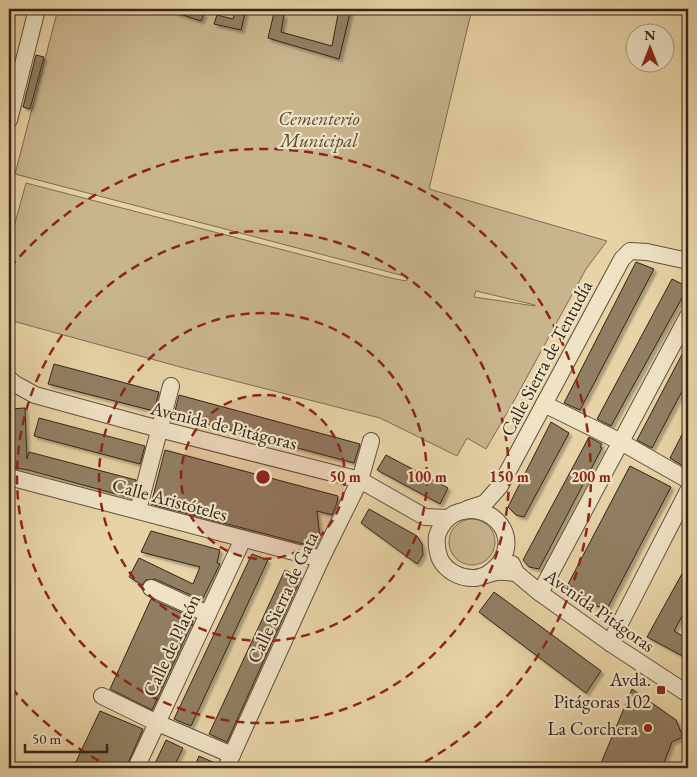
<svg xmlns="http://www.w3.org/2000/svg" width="697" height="777" viewBox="0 0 697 777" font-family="'EB Garamond',serif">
  <defs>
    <filter id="shadow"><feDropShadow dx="3" dy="3" stdDeviation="1" flood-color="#0004"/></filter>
  </defs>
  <rect width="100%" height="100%" fill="#e7d3a6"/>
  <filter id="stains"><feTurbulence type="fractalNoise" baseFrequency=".004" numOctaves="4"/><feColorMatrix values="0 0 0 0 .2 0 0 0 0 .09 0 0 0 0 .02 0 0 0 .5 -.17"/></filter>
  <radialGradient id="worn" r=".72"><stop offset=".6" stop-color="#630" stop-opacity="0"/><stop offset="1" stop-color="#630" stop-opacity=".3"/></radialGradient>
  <g fill="#c8b58e" stroke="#7e6c54" fill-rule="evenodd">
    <path d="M 58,9 L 472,9 L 429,189 L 607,241 L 586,269 L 515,399 L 486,449 L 467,438 L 457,456 L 380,418 L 184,368 L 9,320 L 9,245 L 26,183 L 391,278 L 406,281 L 408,277 L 15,174 ZM 476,291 L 535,305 L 535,306 L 474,297 Z"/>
    <circle cx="472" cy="542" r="23"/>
  </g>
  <g fill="#917f63" stroke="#33241a" filter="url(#shadow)">
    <polygon points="168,9 190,9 204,14 201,21 168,10"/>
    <polygon points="236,9 246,9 241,30 214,24 217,15 233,19"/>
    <polygon points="339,9 351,9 339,59 268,38 274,13 284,15 281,32 332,46"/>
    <polygon points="36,55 44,57 30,109 23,107"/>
    <polygon points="636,262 654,269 580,410 564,403"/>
    <polygon points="672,279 688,287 611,426 597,419"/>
    <polygon points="688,343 688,380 652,448 637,440"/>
    <polygon points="54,364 159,392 154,411 48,384"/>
    <polygon points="179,395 360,444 354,463 174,415"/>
    <polygon points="25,408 27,459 29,452 136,480 131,498 28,470 11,467 9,409"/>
    <polygon points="39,418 145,446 140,464 34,436"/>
    <polygon points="551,422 569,433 524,517 516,515 508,507"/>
    <polygon points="688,423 688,461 685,467 670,458"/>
    <polygon points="589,437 602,444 600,447 602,448 539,569 529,567 523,560"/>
    <polygon points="165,450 338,496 337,503 332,515 317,511 320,538 315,547 151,504"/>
    <polygon points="386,455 448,488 440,504 377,470"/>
    <polygon points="630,466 671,487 607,609 590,604 566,588"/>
    <polygon points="369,509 417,536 422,544 423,555 417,564 361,523"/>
    <polygon points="151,531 220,550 217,563 220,564 202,600 155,579 146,580 142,585 129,577 139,558 193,584 200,567 141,552"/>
    <polygon points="252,554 268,560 191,726 174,719"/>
    <polygon points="688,563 688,605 674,631 688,639 688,659 647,637"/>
    <polygon points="285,570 301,578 227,742 209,734"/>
    <polygon points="494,592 601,671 586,693 479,612"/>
    <polygon points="151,599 191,617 190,619 193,621 152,710 110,689"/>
    <polygon points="632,689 676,720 683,737 672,742 662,768 599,768"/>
    <polygon points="100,711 143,729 126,768 73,768"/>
    <polygon points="166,740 183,748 173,768 153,768"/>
    <polygon points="199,756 217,764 216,768 194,768"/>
  </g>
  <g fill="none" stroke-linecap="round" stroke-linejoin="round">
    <defs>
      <g id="minor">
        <polyline points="9,120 37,9"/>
        <polyline points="9,379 15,384 35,395 159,429 360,480 425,517 448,518"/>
        <polyline points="544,404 621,442 688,480"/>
        <polyline points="9,477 321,559"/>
        <polyline points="467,509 485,503 500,486 622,259 630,251 647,252 688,261"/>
        <polyline points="138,510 171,386"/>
        <polyline points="512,564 516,573 540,593 610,643 688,694"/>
        <path d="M 486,575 C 492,571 498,567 502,559 C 518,531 488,502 459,512 C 448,515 440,526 437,536 C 436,544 437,551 440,559 C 446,571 461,579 475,578 C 482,577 489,573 497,572 C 503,571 510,573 516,573"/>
        <polyline points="151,588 208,614"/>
        <polyline points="540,593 688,316"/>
        <polyline points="610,643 688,491"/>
        <polyline points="102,696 153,721 232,755"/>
        <polyline points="136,768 243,539"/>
        <polyline points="226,768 321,559 360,480 371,441"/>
      </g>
    </defs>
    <use href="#minor" stroke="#60503d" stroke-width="18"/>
    <use href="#minor" stroke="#efe2c5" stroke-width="16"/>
  </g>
  <circle cx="263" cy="477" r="82" fill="#8f2418" fill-opacity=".12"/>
  <g fill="none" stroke="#8f2418" stroke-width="2.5" stroke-dasharray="9 6">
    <circle cx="263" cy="477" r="82"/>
    <circle cx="263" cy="477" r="164"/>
    <circle cx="263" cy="477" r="246"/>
    <path d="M112 768A328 328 0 0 1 10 686M10 268A328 328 0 1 1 414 768"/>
  </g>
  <g fill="#8f2418" stroke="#efe2c5" stroke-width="2">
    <rect x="656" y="685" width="10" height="10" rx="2.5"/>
    <circle cx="648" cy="728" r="5"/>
  </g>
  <g text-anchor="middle" stroke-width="4.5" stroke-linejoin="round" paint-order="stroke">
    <g font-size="19" font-style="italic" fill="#584837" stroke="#efe2c5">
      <text x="319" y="125">Cementerio<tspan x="319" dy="22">Municipal</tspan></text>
    </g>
    <g font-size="19" fill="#33241a" stroke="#efe2c5">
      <text transform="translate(546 358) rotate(-62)" y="7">Calle Sierra de Tentudía</text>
      <text transform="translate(224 425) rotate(14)" y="7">Avenida de Pitágoras</text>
      <text transform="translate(170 499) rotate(15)" y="7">Calle Aristóteles</text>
      <text transform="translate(282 597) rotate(-65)" y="7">Calle Sierra de Gata</text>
      <text transform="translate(600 610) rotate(35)" y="7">Avenida Pitágoras</text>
      <text transform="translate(171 645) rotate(-65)" y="7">Calle de Platón</text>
    </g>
    <g font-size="19" fill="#33241a" stroke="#efe2c5" text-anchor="end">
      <text x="651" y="686">Avda.<tspan x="651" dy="22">Pitágoras 102</tspan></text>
      <text x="638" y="735">La Corchera</text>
    </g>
  </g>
  <circle cx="263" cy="477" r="8" fill="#8f2418" stroke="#efe2c5" stroke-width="2.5"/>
  <g font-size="15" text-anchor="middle" font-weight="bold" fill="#8f2418" stroke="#efe2c5" stroke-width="4.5" stroke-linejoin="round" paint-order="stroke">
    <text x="345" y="482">50 m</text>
    <text x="427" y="482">100 m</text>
    <text x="509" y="482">150 m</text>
    <text x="591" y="482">200 m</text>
  </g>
  <rect width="697" height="777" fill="none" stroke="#e7d3a6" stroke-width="30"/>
  <rect x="10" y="10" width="677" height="757" fill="none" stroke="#33241a" stroke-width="2.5"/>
  <rect x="15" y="15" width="667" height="747" fill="none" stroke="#33241a"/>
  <g transform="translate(650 48)"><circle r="24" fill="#efe2c5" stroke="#a49681"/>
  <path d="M0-4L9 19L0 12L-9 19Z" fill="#8f2418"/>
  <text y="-8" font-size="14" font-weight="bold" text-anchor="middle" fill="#33241a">N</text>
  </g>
  <path d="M25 744v8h82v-8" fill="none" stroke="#33241a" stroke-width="2.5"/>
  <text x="32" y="744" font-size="15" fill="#33241a" stroke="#efe2c5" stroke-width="4" paint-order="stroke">50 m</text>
  <rect width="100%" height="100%" filter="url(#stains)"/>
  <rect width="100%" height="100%" fill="url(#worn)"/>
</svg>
